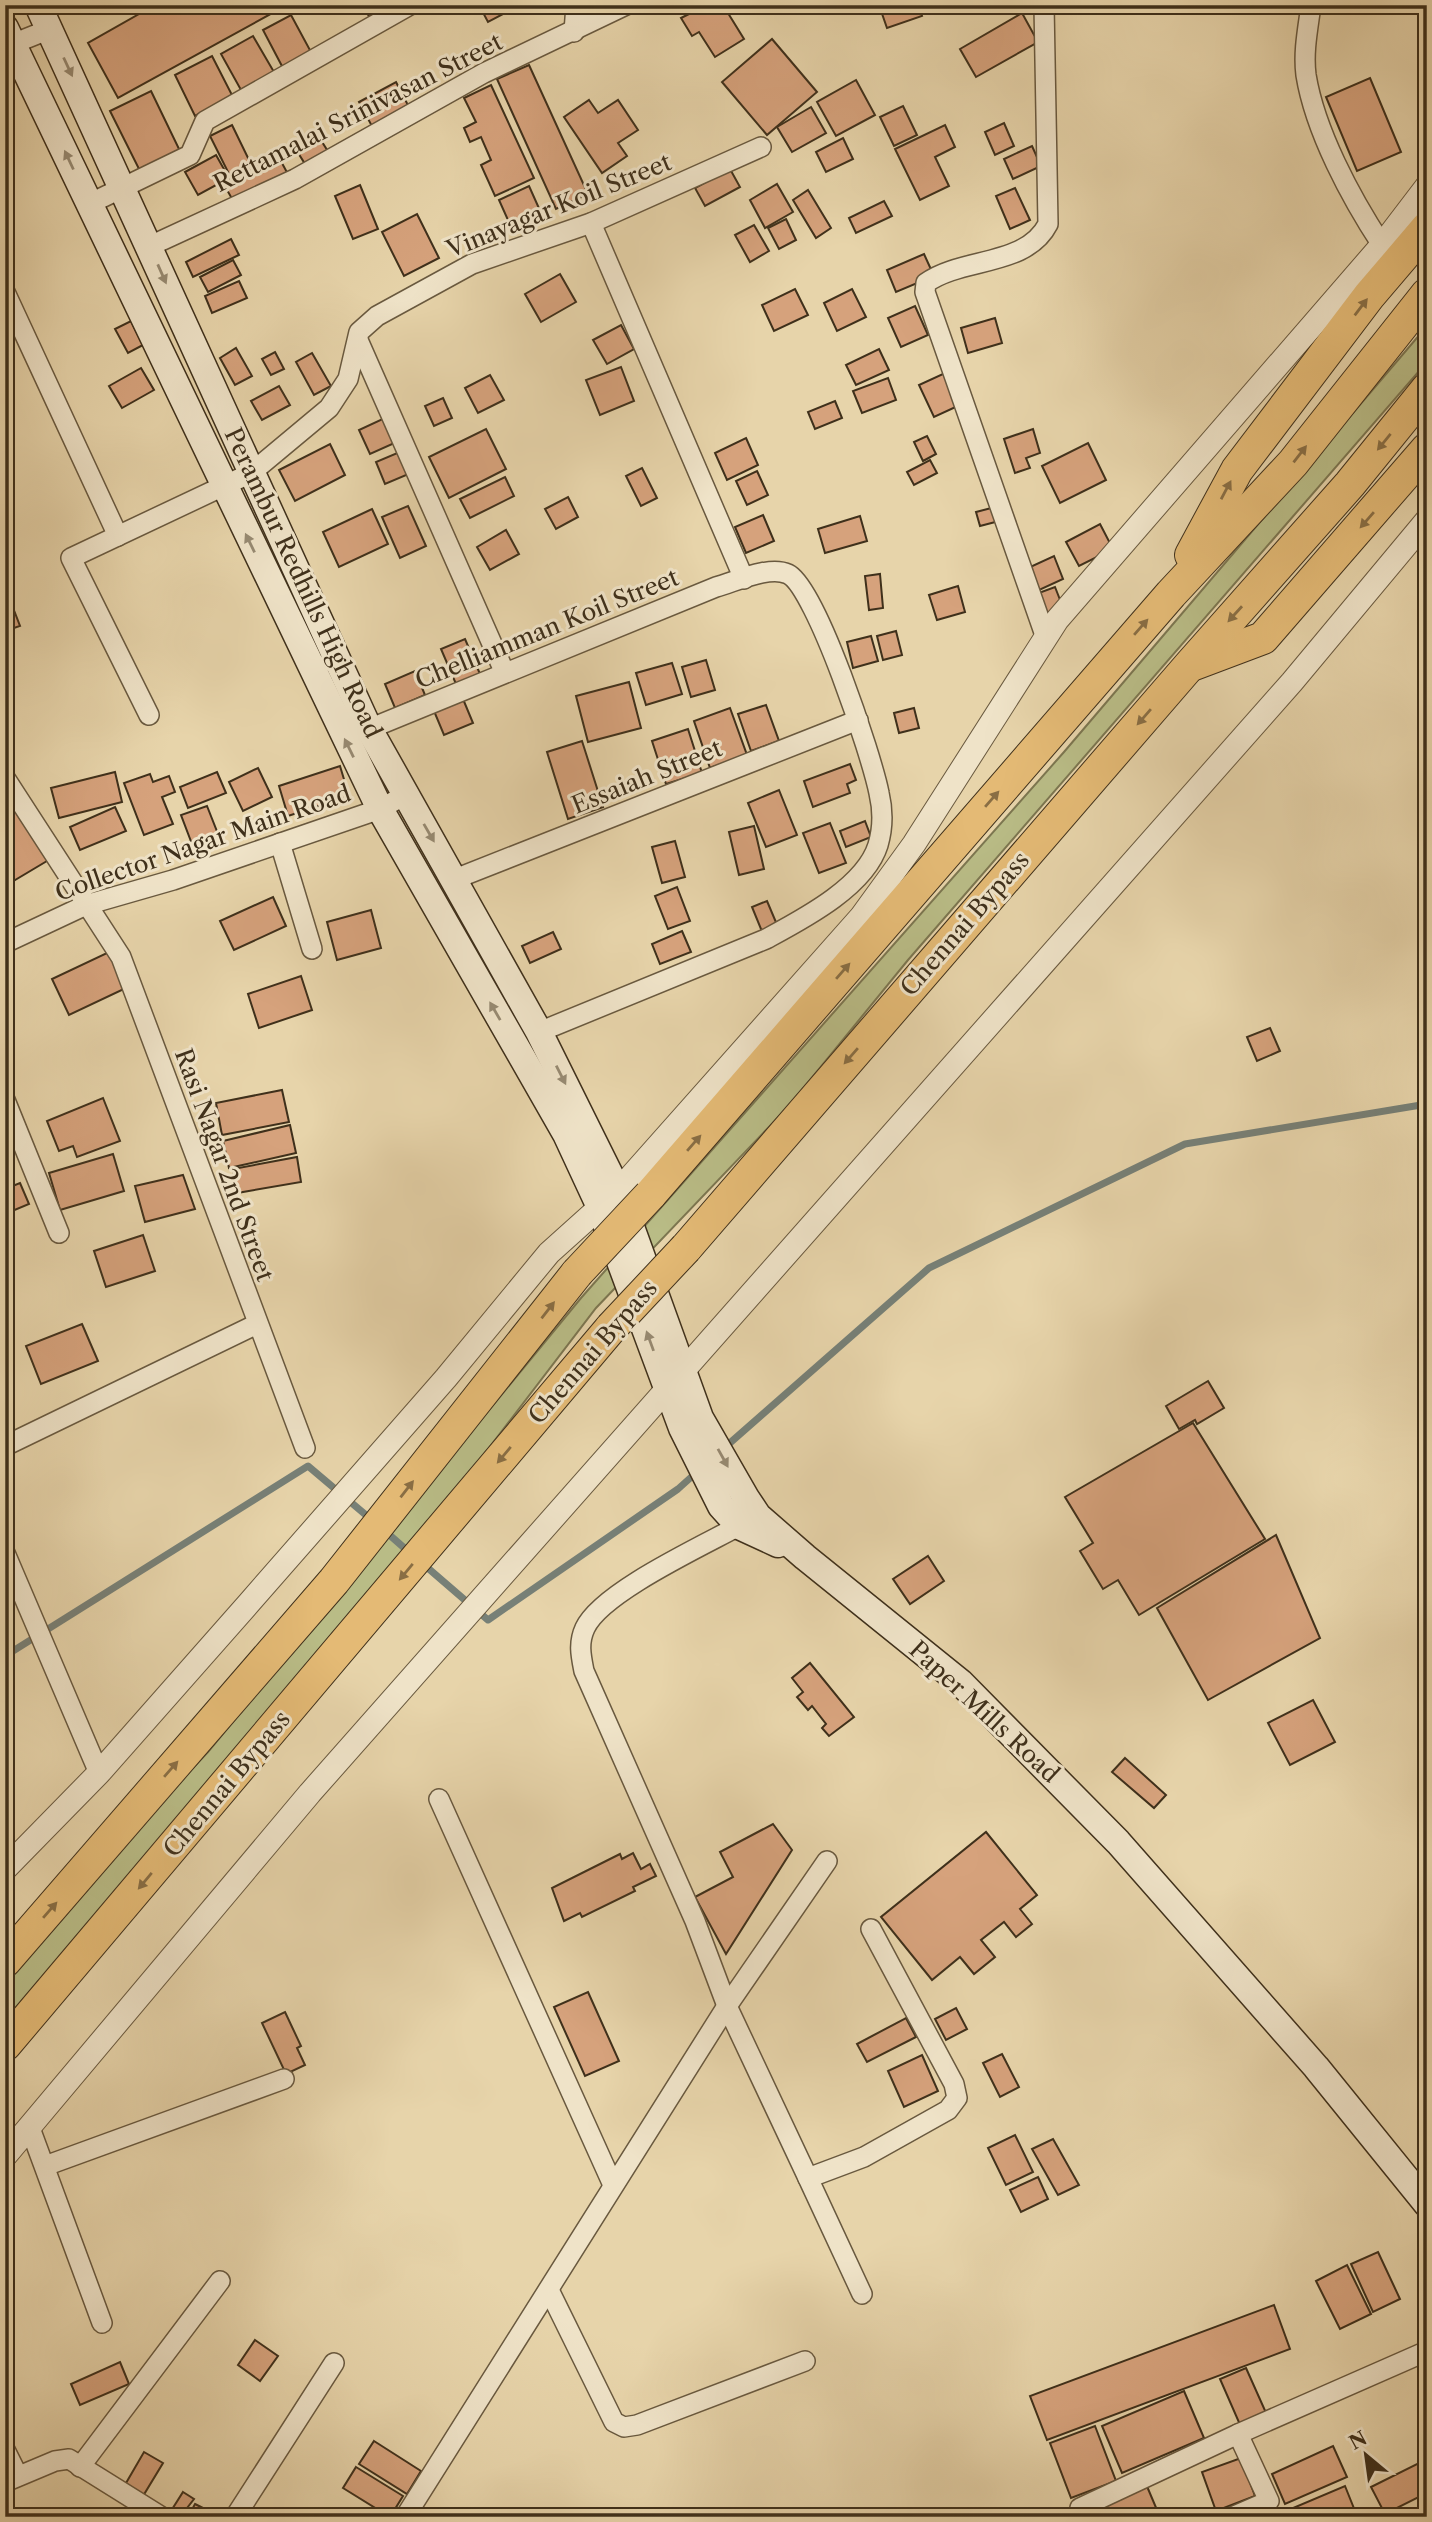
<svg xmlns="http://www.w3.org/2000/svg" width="1432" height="2522" viewBox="0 0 1432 2522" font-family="'Libre Caslon Text',serif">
  <rect width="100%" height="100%" fill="#e7d4aa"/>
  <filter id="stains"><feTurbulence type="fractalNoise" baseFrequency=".00286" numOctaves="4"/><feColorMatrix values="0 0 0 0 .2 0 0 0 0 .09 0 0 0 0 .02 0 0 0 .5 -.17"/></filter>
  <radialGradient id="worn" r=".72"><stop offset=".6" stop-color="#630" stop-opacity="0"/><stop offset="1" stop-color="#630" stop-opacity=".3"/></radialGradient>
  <polygon fill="#b9bc86" stroke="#7c7650" stroke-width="2" points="1427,326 1427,362 908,960 788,1107 596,1308 417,1542 5,2032 5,1981 134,1830 208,1752 581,1298 1064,752"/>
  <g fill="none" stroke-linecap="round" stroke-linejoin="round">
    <g stroke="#778077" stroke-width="7">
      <polyline points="723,1449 929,1268 1185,1144 1427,1104"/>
      <polyline points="385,1531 410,1553"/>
      <polyline points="422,1563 488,1620 678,1489 698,1471"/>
      <polyline points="5,1656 308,1466 373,1521"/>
    </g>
  </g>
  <g fill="#d6a27c" stroke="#3f301b" stroke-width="2">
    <polygon points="155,5 287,5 118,98 88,43"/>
    <polygon points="362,5 393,5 372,21"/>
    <polygon points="479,5 520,5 488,22"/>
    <polygon points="693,5 723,5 744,39 715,57 699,32 692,36 681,18 689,14 686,9"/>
    <polygon points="879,5 918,5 922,16 887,28"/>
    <polygon points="1022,13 1038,42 976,77 960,49"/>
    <polygon points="291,15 311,52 283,68 263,30"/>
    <polygon points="253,36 274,72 241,90 221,54"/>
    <polygon points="772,39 817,92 767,135 722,82"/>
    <polygon points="212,56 233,97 195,116 175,75"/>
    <polygon points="529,65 588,194 556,209 497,79"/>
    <polygon points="1370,78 1401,152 1357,171 1326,97"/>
    <polygon points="856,80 875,115 836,136 817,102"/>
    <polygon points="396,82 411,111 374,130 359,102"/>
    <polygon points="491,85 534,178 495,196 481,165 491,160 481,137 470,142 464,128 476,122 464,98"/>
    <polygon points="151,91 180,151 140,171 110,111"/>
    <polygon points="589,100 598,113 618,100 638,130 618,143 627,156 602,173 564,117"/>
    <polygon points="903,106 917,135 894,146 880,117"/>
    <polygon points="811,107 826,133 792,152 777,127"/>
    <polygon points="1004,123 1014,146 995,155 985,132"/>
    <polygon points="232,125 251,164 229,174 210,136"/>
    <polygon points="945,125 955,147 935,157 949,186 920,200 895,149"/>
    <polygon points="317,134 329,153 307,167 295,148"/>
    <polygon points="843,138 853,159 826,172 816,152"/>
    <polygon points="1032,146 1041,166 1013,179 1004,159"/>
    <polygon points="277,154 289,176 235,204 223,183"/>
    <polygon points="216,155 229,178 198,195 185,172"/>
    <polygon points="730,169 740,187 705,206 695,188"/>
    <polygon points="777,184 793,212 765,228 750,200"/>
    <polygon points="360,185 378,229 353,239 335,196"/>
    <polygon points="529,186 542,215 512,229 499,200"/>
    <polygon points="1015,188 1030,220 1010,229 996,196"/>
    <polygon points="808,190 831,228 816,238 793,200"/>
    <polygon points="884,201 892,216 856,233 849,218"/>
    <polygon points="417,214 439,258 404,276 382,232"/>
    <polygon points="786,219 796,240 779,249 768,228"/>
    <polygon points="754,225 769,251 750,262 735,235"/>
    <polygon points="231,239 239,255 193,277 186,262"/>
    <polygon points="924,254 934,276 896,292 887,270"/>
    <polygon points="233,260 241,275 208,292 200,277"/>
    <polygon points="560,274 576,302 541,322 525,294"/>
    <polygon points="239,281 247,298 212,313 205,296"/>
    <polygon points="795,289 808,315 774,331 762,305"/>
    <polygon points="852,289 866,317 837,331 824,303"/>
    <polygon points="915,306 928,335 901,347 888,318"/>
    <polygon points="995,318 1002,343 968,353 961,328"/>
    <polygon points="131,321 143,345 128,353 115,329"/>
    <polygon points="621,325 634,349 607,364 593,340"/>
    <polygon points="236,348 252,376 235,385 220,358"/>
    <polygon points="879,349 889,370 856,385 846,365"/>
    <polygon points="275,352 284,369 271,375 262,359"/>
    <polygon points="312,353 331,386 314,395 296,362"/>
    <polygon points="621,367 634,401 600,415 586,380"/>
    <polygon points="141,368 154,390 122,408 109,386"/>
    <polygon points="945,373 960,405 934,417 919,385"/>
    <polygon points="490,375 504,400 478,413 465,388"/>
    <polygon points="888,378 896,400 862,413 853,391"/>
    <polygon points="279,386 290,405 262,420 251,401"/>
    <polygon points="443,398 452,418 434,426 425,406"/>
    <polygon points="835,401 842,418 815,429 808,412"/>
    <polygon points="389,416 399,441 370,454 359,430"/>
    <polygon points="486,429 506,469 449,498 429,457"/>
    <polygon points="1033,429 1040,453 1026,458 1030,468 1015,473 1004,439"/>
    <polygon points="927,436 936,454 923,461 914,442"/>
    <polygon points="746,438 758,465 727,480 715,453"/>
    <polygon points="1088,443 1106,480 1060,503 1042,466"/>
    <polygon points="330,444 345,475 295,501 279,470"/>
    <polygon points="402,451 411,473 385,484 376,462"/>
    <polygon points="930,460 937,473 914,485 907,472"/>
    <polygon points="642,468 657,498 641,506 626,476"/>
    <polygon points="757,471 768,495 747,505 736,481"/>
    <polygon points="505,477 514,496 470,518 460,499"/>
    <polygon points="568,497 578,517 556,529 545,509"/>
    <polygon points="408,506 426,546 400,558 382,517"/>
    <polygon points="999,506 1003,520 980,526 976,512"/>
    <polygon points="372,509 388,544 339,567 323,532"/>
    <polygon points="763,515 774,541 746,553 735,527"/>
    <polygon points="860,516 867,541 825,553 818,529"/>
    <polygon points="1100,524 1113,549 1079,566 1066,542"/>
    <polygon points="506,530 519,554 490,570 477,547"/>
    <polygon points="1054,556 1063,579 1037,591 1028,568"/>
    <polygon points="880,574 883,608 869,610 865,576"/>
    <polygon points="958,586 965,612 937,620 929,595"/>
    <polygon points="5,587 20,626 5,631"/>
    <polygon points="1055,587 1064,610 1045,618 1036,594"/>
    <polygon points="896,631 902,655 883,660 877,636"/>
    <polygon points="871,636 878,661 853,668 847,642"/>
    <polygon points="465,639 480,674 456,684 441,649"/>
    <polygon points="706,660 715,690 691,697 682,667"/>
    <polygon points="672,663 682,694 646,705 636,673"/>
    <polygon points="415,671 425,695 395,708 385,684"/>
    <polygon points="629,682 641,728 588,742 576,696"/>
    <polygon points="463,699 473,723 444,735 434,711"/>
    <polygon points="766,705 779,741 751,751 738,714"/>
    <polygon points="730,708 747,755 710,768 694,721"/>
    <polygon points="914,708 919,728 899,733 894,713"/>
    <polygon points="688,729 702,773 666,784 652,741"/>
    <polygon points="582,741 603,807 568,819 547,752"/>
    <polygon points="850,764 856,780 847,784 850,793 813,807 804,781"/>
    <polygon points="340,766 349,796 288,816 279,786"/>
    <polygon points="258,768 272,797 243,811 229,782"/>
    <polygon points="115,772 122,802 59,818 51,788"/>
    <polygon points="217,772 226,793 188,808 180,787"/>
    <polygon points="150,774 153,782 169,776 175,792 162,797 173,824 144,835 124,783"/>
    <polygon points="779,790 797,835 766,847 748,803"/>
    <polygon points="20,804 52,858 5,886 5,812"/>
    <polygon points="207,806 218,834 192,844 181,815"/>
    <polygon points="115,807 126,831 80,850 70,827"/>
    <polygon points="865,821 871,837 846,847 840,831"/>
    <polygon points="830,823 846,863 819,873 803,833"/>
    <polygon points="754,826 764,869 739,875 729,832"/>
    <polygon points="675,841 685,877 662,883 652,847"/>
    <polygon points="677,887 690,921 668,929 655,896"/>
    <polygon points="273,897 286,926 234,950 220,921"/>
    <polygon points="767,901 778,927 763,934 752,907"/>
    <polygon points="371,910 381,948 337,960 327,922"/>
    <polygon points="682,931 691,952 660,964 652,944"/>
    <polygon points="553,932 561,949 530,963 522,946"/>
    <polygon points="109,952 126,988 69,1015 52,979"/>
    <polygon points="301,976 312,1010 259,1028 248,994"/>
    <polygon points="1270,1028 1280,1051 1257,1061 1247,1037"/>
    <polygon points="282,1090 289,1122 222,1135 216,1103"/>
    <polygon points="103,1098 120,1141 77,1157 73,1146 59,1151 47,1121"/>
    <polygon points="290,1125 296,1153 229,1168 223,1141"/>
    <polygon points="113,1154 124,1191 60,1210 49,1173"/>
    <polygon points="297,1157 301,1182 237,1193 233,1169"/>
    <polygon points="183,1175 195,1209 145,1222 135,1186"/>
    <polygon points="20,1183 29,1204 5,1214 5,1189"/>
    <polygon points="143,1235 155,1271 106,1287 94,1251"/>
    <polygon points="82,1324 98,1361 41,1384 26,1346"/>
    <polygon points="1208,1381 1224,1408 1197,1424 1195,1420 1179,1429 1166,1406"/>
    <polygon points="1193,1423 1265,1539 1139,1615 1118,1580 1103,1589 1080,1551 1093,1543 1065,1497"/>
    <polygon points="1276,1535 1320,1638 1208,1700 1157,1608"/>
    <polygon points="928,1556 944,1581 910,1604 893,1579"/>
    <polygon points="810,1663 854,1717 829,1736 822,1728 826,1724 812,1706 808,1710 797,1697 803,1692 792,1678"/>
    <polygon points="1313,1700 1335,1742 1290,1765 1268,1723"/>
    <polygon points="1125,1758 1166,1795 1154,1808 1112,1772"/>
    <polygon points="773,1824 792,1850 726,1954 695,1897 733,1877 720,1852"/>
    <polygon points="986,1832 1037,1895 1020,1909 1032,1924 1016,1937 1004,1922 981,1940 995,1957 974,1974 960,1957 932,1980 881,1917"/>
    <polygon points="633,1853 641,1869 650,1864 656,1876 633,1887 635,1891 582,1917 580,1913 564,1921 552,1888 620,1854 622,1859"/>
    <polygon points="588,1992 619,2061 585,2076 554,2007"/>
    <polygon points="956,2008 967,2029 946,2040 935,2019"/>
    <polygon points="285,2012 301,2046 297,2048 305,2065 286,2074 262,2023"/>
    <polygon points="906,2018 916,2037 867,2062 857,2044"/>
    <polygon points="1002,2054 1019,2087 1000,2097 983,2063"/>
    <polygon points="922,2055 938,2091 904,2107 888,2071"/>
    <polygon points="1015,2135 1033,2172 1006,2185 988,2148"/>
    <polygon points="1053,2139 1079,2185 1058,2195 1032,2149"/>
    <polygon points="1038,2177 1048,2199 1021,2212 1010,2190"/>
    <polygon points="1378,2252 1400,2299 1373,2312 1351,2264"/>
    <polygon points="1347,2265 1371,2314 1340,2329 1316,2281"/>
    <polygon points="1274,2305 1290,2349 1047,2440 1030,2396"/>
    <polygon points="255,2340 278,2356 260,2381 238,2365"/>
    <polygon points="120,2362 129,2384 80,2405 71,2384"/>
    <polygon points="1246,2368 1267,2415 1241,2427 1220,2379"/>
    <polygon points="1184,2391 1204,2438 1122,2473 1102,2426"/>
    <polygon points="1095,2426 1116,2481 1071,2498 1050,2443"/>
    <polygon points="374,2441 421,2471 407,2494 359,2464"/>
    <polygon points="1333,2446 1347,2477 1285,2504 1272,2474"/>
    <polygon points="144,2452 163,2463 140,2501 122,2490"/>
    <polygon points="1241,2458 1255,2496 1216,2511 1202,2472"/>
    <polygon points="1427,2459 1427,2493 1385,2514 1371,2487"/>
    <polygon points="356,2467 403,2496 390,2517 343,2488"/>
    <polygon points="1146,2484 1160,2517 1106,2517 1100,2504"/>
    <polygon points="1345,2486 1355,2511 1342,2517 1289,2517 1286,2511"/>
    <polygon points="183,2492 194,2499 180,2517 171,2511"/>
    <polygon points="195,2504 205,2509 200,2517 188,2517"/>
  </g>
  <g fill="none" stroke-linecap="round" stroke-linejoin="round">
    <defs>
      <g id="minor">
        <path d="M 1044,5 L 1048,224 C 1026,267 962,257 926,283 L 925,292 L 1046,638"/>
        <path d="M 1311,5 C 1308,28 1303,52 1306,75 C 1315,131 1351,198 1382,245"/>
        <polyline points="574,32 576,5"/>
        <polyline points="5,47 50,29"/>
        <polyline points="89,204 190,155 205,121 410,5"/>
        <polyline points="591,223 744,579"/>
        <polyline points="150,246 295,179 484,73 626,5"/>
        <polyline points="5,292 118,536"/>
        <polyline points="358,340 504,671"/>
        <polyline points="149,715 71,558 251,473 329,408 348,379 359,332 377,316 472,264 591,223 761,147"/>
        <path d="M 369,729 L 716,587 C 735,582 769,565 788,574 C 816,587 872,757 879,793 C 883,810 883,828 878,845 C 865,887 803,919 766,939 L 539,1032"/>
        <polyline points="5,778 121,957 305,1448"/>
        <polyline points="280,843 312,949"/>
        <polyline points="455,879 858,720"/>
        <polyline points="5,943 86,905 173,880 380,809 407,794"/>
        <polyline points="5,1100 59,1233"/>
        <polyline points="5,1446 257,1324"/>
        <path d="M 748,1521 C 709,1543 602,1591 585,1628 C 578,1643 581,1656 584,1671 L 695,1921 L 727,2006 L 808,2178 L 864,2157 L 948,2110 L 957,2098 L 954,2084 L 871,1929"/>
        <polyline points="5,1553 99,1773"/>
        <polyline points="439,1799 613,2185"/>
        <polyline points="30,2128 102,2323"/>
        <polyline points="45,2166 284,2079"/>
        <polyline points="808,2178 862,2294"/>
        <polyline points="549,2290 614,2422 624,2427 637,2425 805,2361"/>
        <polyline points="1238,2434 1427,2351"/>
        <polyline points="5,2450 18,2476"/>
        <polyline points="80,2467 220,2281"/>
        <polyline points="5,2482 55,2461 69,2459 162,2517"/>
        <polyline points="1080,2508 1238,2434 1269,2501 1232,2517"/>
        <polyline points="235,2517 334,2363"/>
        <polyline points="405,2517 727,2006 827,1861"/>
      </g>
      <g id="tertiary">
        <polyline points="5,1869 99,1773 249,1603 446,1378 549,1253 618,1191 861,917 914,844 1057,620 1382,245 1427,186"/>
        <polyline points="5,2156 310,1793 1292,682 1427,520"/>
      </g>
      <g id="secondary">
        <polyline points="38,5 369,729 539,1032 618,1191 700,1418 746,1498 758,1516 805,1557 960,1682 1118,1842 1316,2067 1427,2204"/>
        <polyline points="5,28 380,809 566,1134 599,1205 682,1428 721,1506 739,1526 778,1544"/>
      </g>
      <g id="trunk">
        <polyline points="1191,555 1237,470 1369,296 1427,228"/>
        <polyline points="1194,664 1263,638 1427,449"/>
        <polyline points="650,1195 1171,594 1293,463 1427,294"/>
        <polyline points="686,1248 1189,666 1350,484 1427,389"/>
        <polyline points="5,1961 334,1581 577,1273"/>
        <polyline points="5,2045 611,1328"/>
      </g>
    </defs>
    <use href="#minor" stroke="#69593f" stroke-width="22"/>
    <use href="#tertiary" stroke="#69593f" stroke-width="25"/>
    <use href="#secondary" stroke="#3f301b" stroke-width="29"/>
    <use href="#trunk" stroke="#3f301b" stroke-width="34"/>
    <use href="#minor" stroke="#efe3c8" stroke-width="19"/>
    <use href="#tertiary" stroke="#efe3c8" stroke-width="23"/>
    <use href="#secondary" stroke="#efe3c8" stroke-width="26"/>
    <use href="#trunk" stroke="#e4ba75" stroke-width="32"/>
    <defs>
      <g id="trunk-bridge">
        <polyline points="577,1273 650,1195"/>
        <polyline points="611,1328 686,1248"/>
      </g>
    </defs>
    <use href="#trunk-bridge" stroke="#3f301b" stroke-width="34" stroke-linecap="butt"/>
    <use href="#trunk-bridge" stroke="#e4ba75" stroke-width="32"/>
  </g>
  <defs><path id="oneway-solid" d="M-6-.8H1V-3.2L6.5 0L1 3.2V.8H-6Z" transform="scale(1.75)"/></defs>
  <g fill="#978a72">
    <use href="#oneway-solid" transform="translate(68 67) rotate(65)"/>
    <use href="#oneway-solid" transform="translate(69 160) rotate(-115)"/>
    <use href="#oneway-solid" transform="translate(162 274) rotate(66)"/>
    <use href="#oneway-solid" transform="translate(250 543) rotate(-116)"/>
    <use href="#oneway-solid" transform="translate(349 748) rotate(-116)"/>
    <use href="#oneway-solid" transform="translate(429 833) rotate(60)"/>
    <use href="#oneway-solid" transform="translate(495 1011) rotate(-120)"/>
    <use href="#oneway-solid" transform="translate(561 1075) rotate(63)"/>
    <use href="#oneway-solid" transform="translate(650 1341) rotate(-110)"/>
    <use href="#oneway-solid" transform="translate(723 1458) rotate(61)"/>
  </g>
  <g fill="#896e44">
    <use href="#oneway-solid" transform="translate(1361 307) rotate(-53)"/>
    <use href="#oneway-solid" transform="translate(1384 442) rotate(129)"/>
    <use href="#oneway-solid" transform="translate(1300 454) rotate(-52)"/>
    <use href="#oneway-solid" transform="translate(1226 490) rotate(-62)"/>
    <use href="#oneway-solid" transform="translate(1367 520) rotate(131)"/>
    <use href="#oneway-solid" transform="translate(1235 614) rotate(132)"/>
    <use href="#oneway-solid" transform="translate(1141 627) rotate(-49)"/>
    <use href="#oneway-solid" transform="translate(1144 717) rotate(131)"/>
    <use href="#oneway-solid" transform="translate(992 799) rotate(-49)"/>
    <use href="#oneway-solid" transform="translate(843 971) rotate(-49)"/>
    <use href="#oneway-solid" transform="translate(851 1056) rotate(131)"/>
    <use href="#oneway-solid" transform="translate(694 1143) rotate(-49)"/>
    <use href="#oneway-solid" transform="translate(548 1310) rotate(-52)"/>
    <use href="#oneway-solid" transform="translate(504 1455) rotate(130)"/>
    <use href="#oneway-solid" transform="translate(407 1489) rotate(-52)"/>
    <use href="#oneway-solid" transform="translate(406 1572) rotate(130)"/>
    <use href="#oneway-solid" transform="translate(171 1769) rotate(-49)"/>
    <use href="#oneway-solid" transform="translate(145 1881) rotate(130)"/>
    <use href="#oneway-solid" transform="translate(50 1910) rotate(-49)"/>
  </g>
  <g text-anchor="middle" stroke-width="6" stroke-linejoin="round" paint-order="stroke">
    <g font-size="24" fill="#3f301b" stroke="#efe3c8">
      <text transform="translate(358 113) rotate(-27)" y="8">Rettamalai Srinivasan Street</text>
      <text transform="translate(559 206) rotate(-22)" y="8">Vinayagar Koil Street</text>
      <text transform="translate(303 583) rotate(65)" y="8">Perambur Redhills High Road</text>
      <text transform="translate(547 629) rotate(-22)" y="8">Chelliamman Koil Street</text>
      <text transform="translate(647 777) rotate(-22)" y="8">Essaiah Street</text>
      <text transform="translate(203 843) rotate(-19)" y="8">Collector Nagar Main Road</text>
      <text transform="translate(965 924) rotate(-49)" y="8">Chennai Bypass</text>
      <text transform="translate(224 1165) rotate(70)" y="8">Rasi Nagar 2nd Street</text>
      <text transform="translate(593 1352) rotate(-49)" y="8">Chennai Bypass</text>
      <text transform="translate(984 1712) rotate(43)" y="8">Paper Mills Road</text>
      <text transform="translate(227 1784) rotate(-50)" y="8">Chennai Bypass</text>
    </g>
  </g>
  <rect width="1432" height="2522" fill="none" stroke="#e7d4aa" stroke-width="28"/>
  <rect x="7" y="7" width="1418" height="2508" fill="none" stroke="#3f301b" stroke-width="3.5"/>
  <rect x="14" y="14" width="1404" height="2494" fill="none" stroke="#3f301b" stroke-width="2"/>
  <g transform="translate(1366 2455) rotate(331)" stroke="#efe3c8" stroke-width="5" paint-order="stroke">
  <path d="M0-5L12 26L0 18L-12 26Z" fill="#3f301b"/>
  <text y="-10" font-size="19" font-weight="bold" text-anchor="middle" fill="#3f301b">N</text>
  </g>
  <rect width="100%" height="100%" filter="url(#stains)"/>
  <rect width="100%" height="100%" fill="url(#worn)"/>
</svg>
